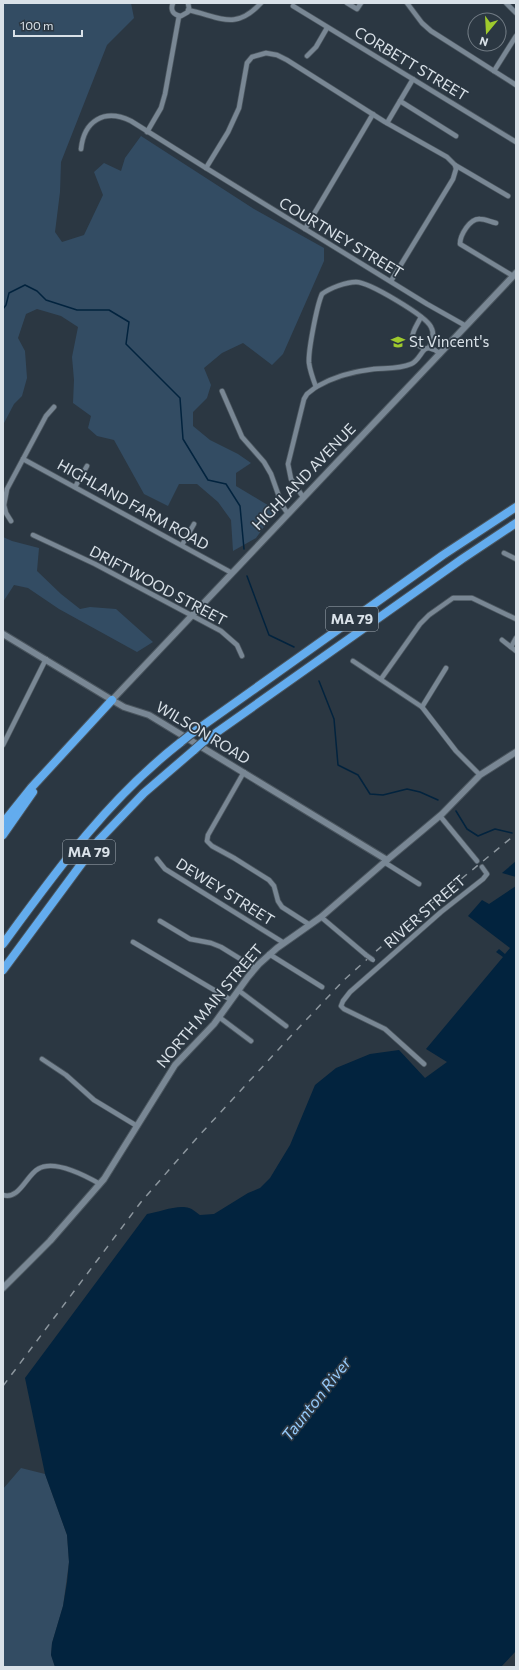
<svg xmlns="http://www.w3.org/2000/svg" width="519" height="1670" viewBox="0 0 519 1670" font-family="Commissioner,sans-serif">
  <rect width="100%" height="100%" fill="#2b3742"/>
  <g fill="#334c63">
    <polygon points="3,3 131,3 134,18 107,45 61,162 60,192 55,232 62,242 84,235 103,195 94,172 104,163 121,171 125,158 141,136 254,209 324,248 324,261 283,354 272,365 243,343 222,353 204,368 211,385 207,398 193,412 193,426 210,440 238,454 251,463 236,473 236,486 276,510 256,538 233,551 231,520 218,502 197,484 179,484 168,506 144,494 114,440 97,436 88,428 91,416 73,403 74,380 72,357 78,327 61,316 37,309 26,314 18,338 25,351 27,378 22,396 14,404 3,425"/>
    <polygon points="3,537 12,541 39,548 37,571 61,594 80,609 90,607 116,609 153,642 137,652 59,609 28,588 14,585 3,602"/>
    <polygon points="21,1468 45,1474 67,1535 69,1562 63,1606 52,1643 51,1655 55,1667 3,1667 3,1489"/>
  </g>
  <g fill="#02233e">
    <polygon points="516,861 516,877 502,873"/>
    <path d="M 516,886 L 516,1651 L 501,1667 L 55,1667 L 51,1655 L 52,1643 L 63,1606 L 67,1582 L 69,1562 L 67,1535 L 45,1474 L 25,1378 L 147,1214 C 159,1212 178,1204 189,1208 C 193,1209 197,1213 200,1215 L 214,1214 L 248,1193 L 260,1188 L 270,1178 L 290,1145 L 315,1085 L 336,1068 L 370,1054 L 399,1050 L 425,1078 L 447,1062 L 426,1049 L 503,957 L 496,952 L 499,949 L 505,954 L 510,948 L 468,916 L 482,900 L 489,904 Z"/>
  </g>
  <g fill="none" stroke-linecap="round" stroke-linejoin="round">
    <g stroke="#02233e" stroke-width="1.5">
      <polyline points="3,309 6,305 9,293 25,285 37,291 46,300 77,310 109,310 129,322 126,344 180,398 183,439 208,480 226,484 240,506 244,549"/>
      <polyline points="247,576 269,635 294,647"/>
      <polyline points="319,681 334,719 338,765 358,775 370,794 383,795 407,789 420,792 438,800"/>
      <polyline points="456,811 467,829 478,836 495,829 512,833"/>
    </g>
    <defs>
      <g id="minor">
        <path d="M 173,3 C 170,10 173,15 181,16 L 188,12 L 189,8 L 188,3"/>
        <polyline points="347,3 357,9 361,3"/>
        <polyline points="407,3 422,23 431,31 516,85"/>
        <polyline points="506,3 516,13"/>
        <polyline points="293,6 516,142"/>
        <path d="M 188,10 C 221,17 235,31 261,3"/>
        <polyline points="307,56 316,47 327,28"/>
        <polyline points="494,71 516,36"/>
        <polyline points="400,101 456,136"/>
        <polyline points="387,123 413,79"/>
        <polyline points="147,132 161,108 165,94 179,16"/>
        <path d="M 81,149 C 84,121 104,108 131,121 L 206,168"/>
        <path d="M 496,223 C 491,222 485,219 480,219 C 470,218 460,235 460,244 L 513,276"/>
        <polyline points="305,229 373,114"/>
        <polyline points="391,281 453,179 456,169 455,165"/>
        <path d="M 421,317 C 414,331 404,340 425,349 L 428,348"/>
        <polyline points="466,326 427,304 206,168 228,132 239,108 247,63 252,57 266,53 277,55 287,60 385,122 447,157 455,165 508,196"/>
        <path d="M 316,387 C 333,377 356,371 374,369 C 386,368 400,369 411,364 C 418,361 420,354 425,349"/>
        <polyline points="222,391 242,437 264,462 271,474 282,505 288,514"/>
        <polyline points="23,459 232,573"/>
        <polyline points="75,487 87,466"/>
        <path d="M 303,497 L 291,479 L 288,464 L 304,399 L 307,394 L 316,387 C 313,379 310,371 309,363 C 308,351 317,305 322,294 C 330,288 346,282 356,282 C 369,282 426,316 431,327 C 435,334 432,341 429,348 L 435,350 L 440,354"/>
        <polyline points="11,521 6,513 4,505 7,489 46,416 54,407"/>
        <polyline points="33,535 95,564 221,631 237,645 242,656"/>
        <polyline points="182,545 194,524"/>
        <polyline points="504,553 516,559"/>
        <polyline points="502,640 516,651"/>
        <polyline points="511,647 516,638"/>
        <polyline points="353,661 422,707 456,751 480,775"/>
        <polyline points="381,679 420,624 429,615 453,598 472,598 516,619"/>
        <polyline points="422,707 446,668"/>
        <polyline points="3,745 46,659"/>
        <polyline points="244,772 208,835 207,841 212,846 234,858 269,880 274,886 278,901 282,907 310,925"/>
        <polyline points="440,816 477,861"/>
        <polyline points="157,859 165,869 284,943"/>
        <polyline points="384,862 419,884"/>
        <polyline points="321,917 366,955"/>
        <polyline points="160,921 190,939 211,943 221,947 255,968"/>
        <polyline points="133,942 231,1000"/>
        <polyline points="269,954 322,987"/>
        <polyline points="238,990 286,1026"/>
        <polyline points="219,1017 251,1041"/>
        <polyline points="42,1059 66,1075 94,1100 137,1126"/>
        <polyline points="424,1064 385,1029 344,1009 341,1006 343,1001 350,992 441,912 483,879 487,874 482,867"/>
        <path d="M 3,1195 C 19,1200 26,1176 38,1169 C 54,1159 86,1176 100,1184"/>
      </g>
      <g id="secondary">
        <polyline points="3,634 112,700 124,707 149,715 387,860"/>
        <polyline points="112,700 516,273"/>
        <polyline points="3,1288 50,1241 104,1179 175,1065 214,1024 248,977 259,964 277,948 321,917 387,860 423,830 442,814 480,775 516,752"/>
      </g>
      <g id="motorway">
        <polyline points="191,734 443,555 516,507"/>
        <polyline points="203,742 462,559 516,523"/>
        <polyline points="3,823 31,788 112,700"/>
        <polyline points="3,835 33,792"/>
        <path d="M 3,944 C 57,870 108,799 181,742"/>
        <polyline points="3,970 99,840 144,793 194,750"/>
      </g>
    </defs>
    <use href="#minor" stroke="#4a555e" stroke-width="6"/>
    <use href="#secondary" stroke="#4a555e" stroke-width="8"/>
    <use href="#motorway" stroke="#4a555e" stroke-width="10"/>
    <use href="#minor" stroke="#798794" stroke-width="4.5"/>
    <use href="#secondary" stroke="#798794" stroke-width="6"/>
    <use href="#motorway" stroke="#63acee" stroke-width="8"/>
    <polyline stroke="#8c969e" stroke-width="1.5" stroke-dasharray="7 7" stroke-linecap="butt" points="3,1386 141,1202 196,1139 289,1038 344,980 374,953 427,907 516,834"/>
    <defs>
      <polyline id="minor-bridge" points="366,955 373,960"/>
      <g id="motorway-bridge">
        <polyline points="181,742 191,734"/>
        <polyline points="194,750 203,742"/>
      </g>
    </defs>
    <use href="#minor-bridge" stroke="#4a555e" stroke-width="6" stroke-linecap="butt"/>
    <use href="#motorway-bridge" stroke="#4a555e" stroke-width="10" stroke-linecap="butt"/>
    <use href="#minor-bridge" stroke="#798794" stroke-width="4.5"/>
    <use href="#motorway-bridge" stroke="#63acee" stroke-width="8"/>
  </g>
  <defs>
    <symbol id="school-bare" viewBox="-9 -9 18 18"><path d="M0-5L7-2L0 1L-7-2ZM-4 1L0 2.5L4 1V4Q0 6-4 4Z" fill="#9fca2d" stroke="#2b3742" stroke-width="2.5" paint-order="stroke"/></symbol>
  </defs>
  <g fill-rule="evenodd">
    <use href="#school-bare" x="388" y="332" width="20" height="20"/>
  </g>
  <g text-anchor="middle" stroke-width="3.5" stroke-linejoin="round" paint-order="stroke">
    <g fill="#2b3742" stroke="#a5aeb6" stroke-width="1">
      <rect x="326" y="607" width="52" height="24" rx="3"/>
      <rect x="63" y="840" width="52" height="24" rx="3"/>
    </g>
    <g font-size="14" font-weight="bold" fill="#d9e1e8">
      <text x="352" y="624">MA 79</text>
      <text x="89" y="857">MA 79</text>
    </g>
    <g font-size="15" fill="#d9e1e8" stroke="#2b3742">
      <text transform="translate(411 64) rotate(31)" y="5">CORBETT STREET</text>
      <text transform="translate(341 238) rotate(31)" y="5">COURTNEY STREET</text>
      <text transform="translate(304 477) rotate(-46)" y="5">HIGHLAND AVENUE</text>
      <text transform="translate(133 505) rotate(29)" y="5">HIGHLAND FARM ROAD</text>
      <text transform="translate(158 586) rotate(28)" y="5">DRIFTWOOD STREET</text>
      <text transform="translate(203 733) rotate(31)" y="5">WILSON ROAD</text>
      <text transform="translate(225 892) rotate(32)" y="5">DEWEY STREET</text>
      <text transform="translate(425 912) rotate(-41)" y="5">RIVER STREET</text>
      <text transform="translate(210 1006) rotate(-50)" y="5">NORTH MAIN STREET</text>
    </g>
    <g font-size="15" fill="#d9e1e8" stroke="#2b3742" text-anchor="start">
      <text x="409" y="347">St Vincent's</text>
    </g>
    <g font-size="16" font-style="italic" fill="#96cafa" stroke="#2b3742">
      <text transform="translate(316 1399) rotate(-52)" y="6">Taunton River</text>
    </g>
  </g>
  <rect width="519" height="1670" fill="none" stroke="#d9e1e8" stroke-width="8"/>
  <g transform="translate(487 32) rotate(198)"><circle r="19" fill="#2b3742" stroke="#717b84"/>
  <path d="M0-3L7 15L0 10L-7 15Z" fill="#9fca2d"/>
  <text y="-6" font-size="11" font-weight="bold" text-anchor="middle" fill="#d9e1e8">N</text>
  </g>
  <path d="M14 30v6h68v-6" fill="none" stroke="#d9e1e8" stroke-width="2"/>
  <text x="20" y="30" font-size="12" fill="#d9e1e8" stroke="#2b3742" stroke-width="3" paint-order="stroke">100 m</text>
</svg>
